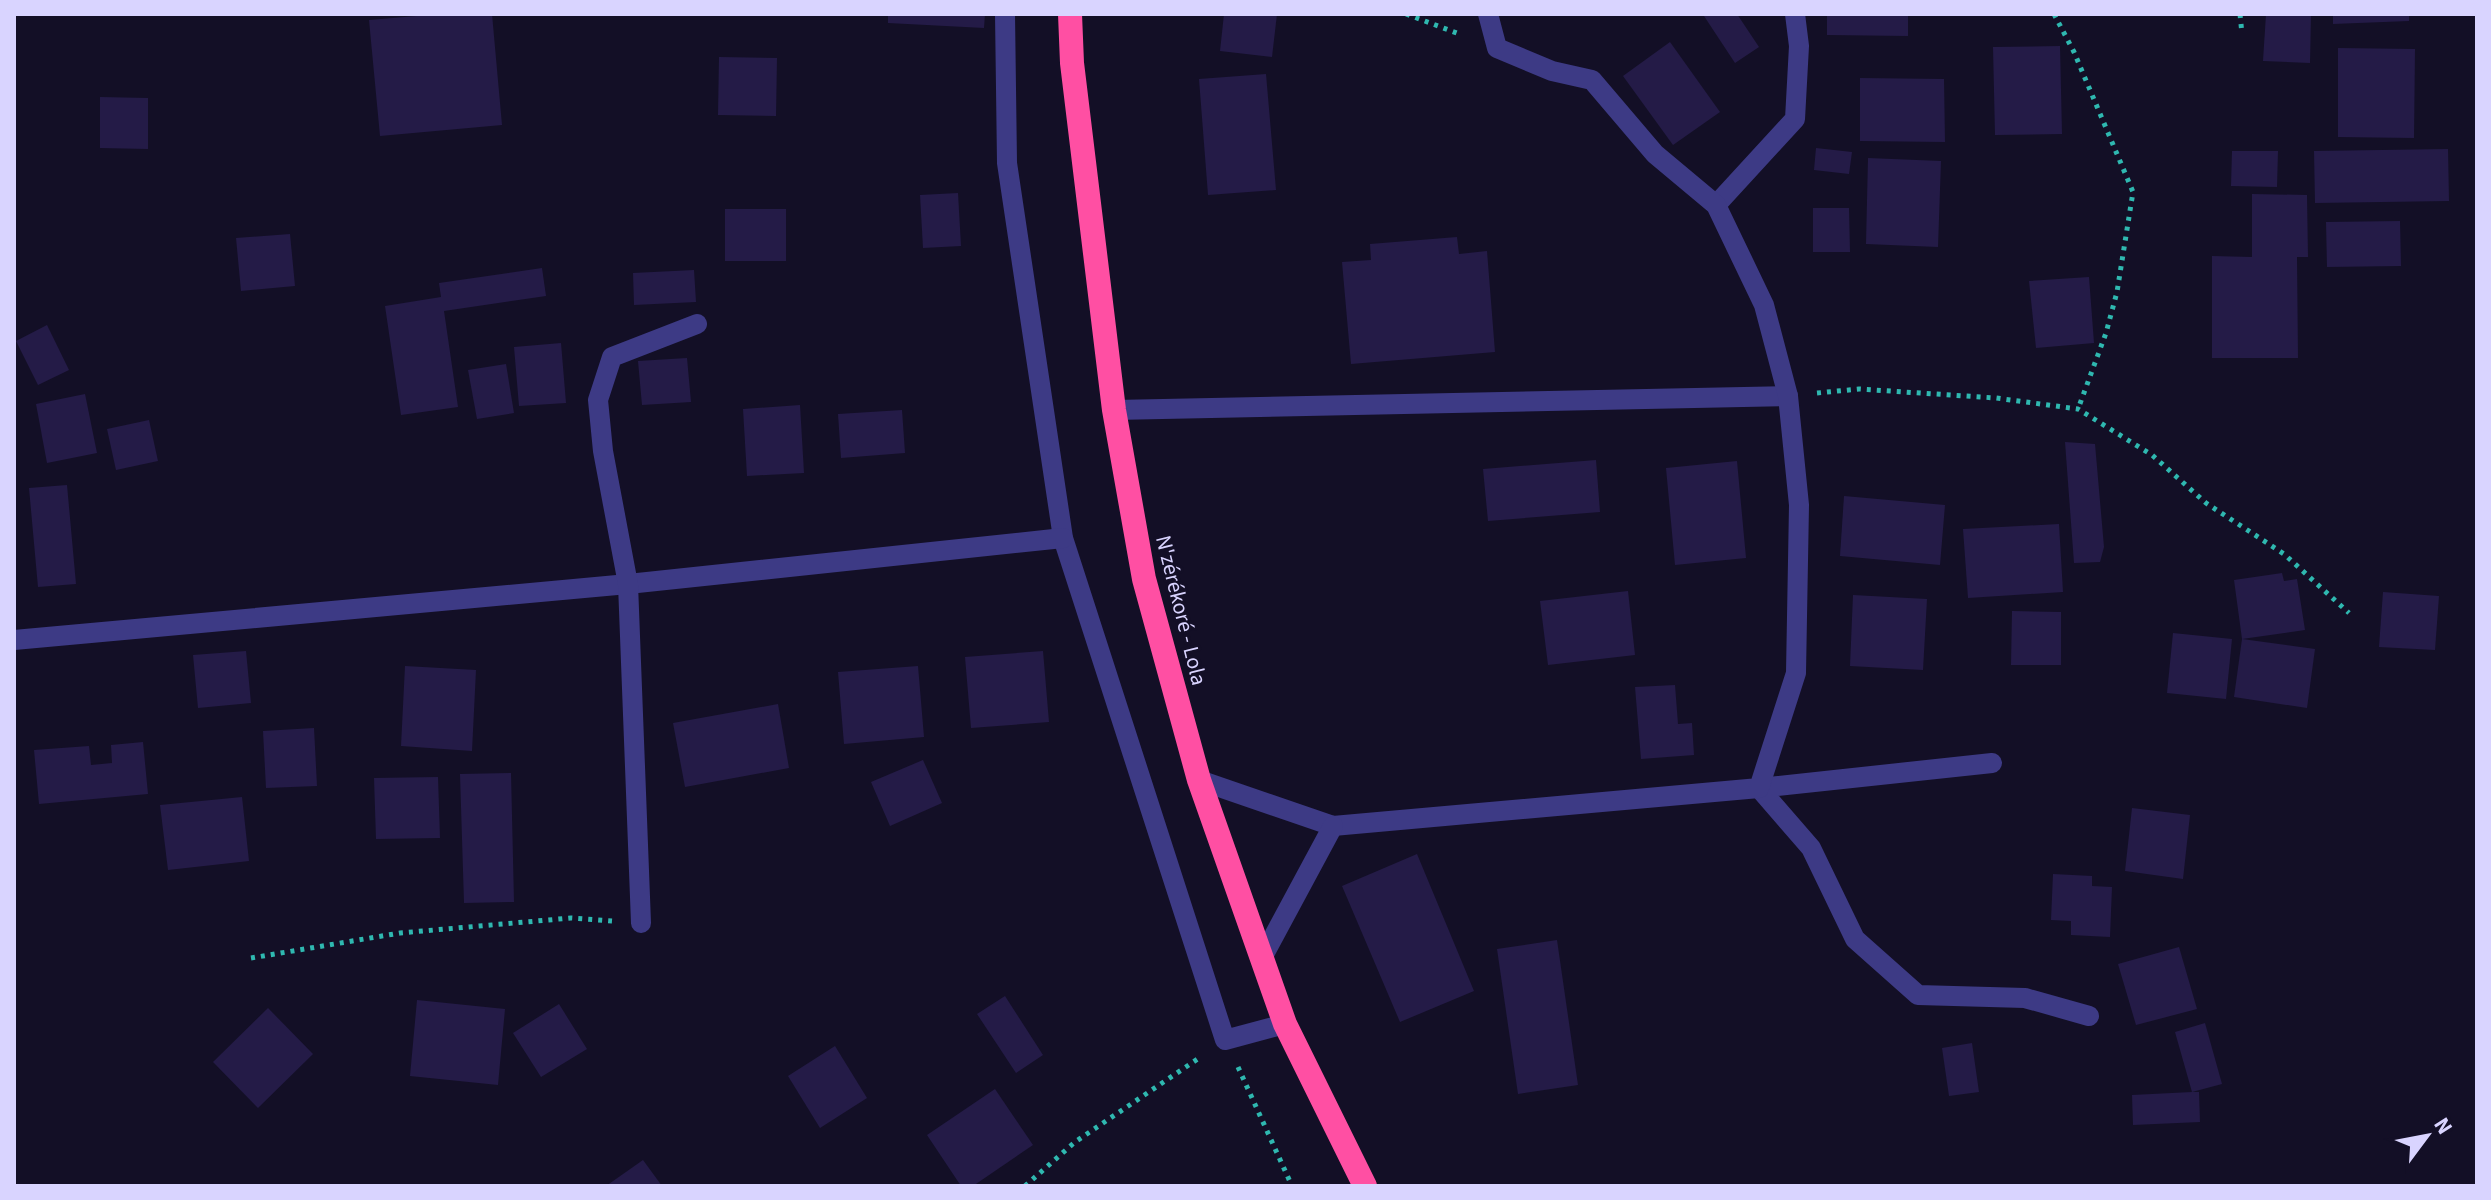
<svg xmlns="http://www.w3.org/2000/svg" width="2491" height="1200" viewBox="0 0 2491 1200" font-family="'Source Sans 3',sans-serif">
  <rect width="100%" height="100%" fill="#130f26"/>
  <g fill="#241b47">
    <polygon points="440,14 492,14 502,125 380,136 369,20"/>
    <polygon points="888,14 985,14 984,28 888,23"/>
    <polygon points="1224,14 1277,14 1272,57 1220,51"/>
    <polygon points="1708,14 1737,14 1759,47 1735,63 1704,16"/>
    <polygon points="1827,14 1908,14 1908,36 1827,35"/>
    <polygon points="2266,14 2311,14 2310,63 2263,61"/>
    <polygon points="2333,14 2409,14 2409,21 2333,24"/>
    <polygon points="1670,42 1720,112 1673,145 1623,76"/>
    <polygon points="2060,46 2062,134 1995,135 1993,47"/>
    <polygon points="2338,48 2415,49 2414,138 2338,137"/>
    <polygon points="719,57 777,58 776,116 718,115"/>
    <polygon points="1266,74 1276,190 1208,195 1199,79"/>
    <polygon points="1860,78 1944,79 1945,142 1860,141"/>
    <polygon points="100,97 148,98 148,149 100,148"/>
    <polygon points="1816,148 1852,152 1849,174 1814,170"/>
    <polygon points="2448,149 2449,201 2315,203 2314,151"/>
    <polygon points="2232,151 2278,151 2277,187 2231,186"/>
    <polygon points="1868,158 1941,161 1938,247 1866,244"/>
    <polygon points="958,193 961,246 923,248 920,195"/>
    <polygon points="2252,194 2307,195 2308,257 2297,257 2298,358 2212,358 2212,256 2252,257"/>
    <polygon points="1813,208 1849,208 1850,252 1813,252"/>
    <rect x="725" y="209" width="61" height="52"/>
    <polygon points="2400,221 2401,266 2327,267 2326,222"/>
    <polygon points="290,234 295,286 241,291 236,238"/>
    <polygon points="1457,237 1459,254 1487,251 1495,352 1351,364 1342,262 1371,260 1370,244"/>
    <polygon points="542,268 546,296 444,311 458,407 401,415 385,306 441,297 439,283"/>
    <polygon points="694,270 696,302 634,305 633,273"/>
    <polygon points="2089,277 2094,343 2036,348 2029,281"/>
    <polygon points="47,325 69,370 38,385 16,341"/>
    <polygon points="561,343 566,403 519,406 514,347"/>
    <polygon points="687,358 691,402 642,405 638,361"/>
    <polygon points="506,364 514,413 477,419 468,370"/>
    <polygon points="85,394 97,453 47,463 36,404"/>
    <polygon points="800,405 804,473 747,476 743,409"/>
    <polygon points="902,410 905,453 841,458 838,414"/>
    <polygon points="149,420 158,461 116,470 107,429"/>
    <polygon points="2065,442 2095,444 2104,547 2100,562 2074,563"/>
    <polygon points="1596,460 1600,512 1488,521 1483,469"/>
    <polygon points="1737,461 1746,558 1675,565 1666,468"/>
    <polygon points="67,485 76,584 38,587 29,488"/>
    <polygon points="1844,496 1945,505 1940,565 1840,556"/>
    <polygon points="2059,524 2063,592 1968,598 1963,529"/>
    <polygon points="2282,573 2284,581 2297,579 2305,630 2242,639 2234,580"/>
    <polygon points="1628,591 1635,655 1548,665 1540,601"/>
    <polygon points="2383,592 2439,596 2435,650 2379,647"/>
    <polygon points="1853,595 1927,599 1923,670 1850,666"/>
    <polygon points="2012,611 2061,612 2061,665 2011,665"/>
    <polygon points="2173,633 2232,639 2226,699 2167,693"/>
    <polygon points="2242,639 2315,649 2307,708 2234,697"/>
    <polygon points="246,651 251,703 198,708 193,655"/>
    <polygon points="1043,651 1049,722 971,728 965,657"/>
    <polygon points="405,666 476,670 472,751 401,746"/>
    <polygon points="918,666 924,737 844,744 838,672"/>
    <polygon points="1675,685 1678,724 1692,723 1694,755 1641,759 1635,687"/>
    <polygon points="778,704 789,768 685,787 673,723"/>
    <polygon points="314,728 317,786 266,788 263,731"/>
    <polygon points="143,742 148,794 39,804 34,750 89,746 91,765 112,763 111,745"/>
    <polygon points="923,760 942,803 890,826 871,782"/>
    <polygon points="511,773 514,902 464,903 460,774"/>
    <polygon points="438,777 440,838 376,839 374,778"/>
    <polygon points="242,797 249,861 168,870 160,805"/>
    <polygon points="2132,808 2190,815 2183,879 2125,871"/>
    <polygon points="1417,854 1474,991 1400,1022 1342,886"/>
    <polygon points="2053,874 2092,876 2092,886 2112,887 2110,937 2071,935 2071,921 2051,920"/>
    <polygon points="1557,940 1578,1085 1518,1094 1497,949"/>
    <polygon points="2179,947 2197,1009 2136,1025 2118,964"/>
    <polygon points="1005,996 1043,1055 1016,1073 977,1014"/>
    <polygon points="417,1000 505,1009 498,1085 410,1076"/>
    <polygon points="559,1004 587,1049 541,1077 513,1033"/>
    <polygon points="268,1008 313,1054 258,1108 213,1062"/>
    <polygon points="2205,1023 2222,1084 2192,1092 2175,1032"/>
    <polygon points="1972,1043 1979,1092 1949,1096 1942,1048"/>
    <polygon points="835,1046 867,1098 820,1128 788,1076"/>
    <polygon points="995,1089 1033,1145 973,1186 961,1186 927,1135"/>
    <polygon points="2192,1092 2199,1092 2200,1122 2133,1125 2132,1095"/>
    <polygon points="643,1160 662,1186 606,1186"/>
  </g>
  <g fill="none" stroke-linecap="round" stroke-linejoin="round">
    <g stroke="#2fb8b0" stroke-width="5" stroke-dasharray="4 6" stroke-linecap="butt">
      <polyline points="1406,14 1462,35"/>
      <polyline points="2054,14 2074,52 2133,192 2117,292 2106,333 2078,409"/>
      <polyline points="2240,14 2242,34"/>
      <polyline points="1817,393 1859,389 1996,398 2078,409 2152,455 2206,503 2284,554 2349,613"/>
      <polyline points="251,958 400,933 571,918 612,921"/>
      <polyline points="1238,1067 1292,1186"/>
      <polyline points="1025,1186 1075,1142 1202,1056"/>
    </g>
    <g stroke="#3d3a85" stroke-width="20">
      <polyline points="1005,14 1007,163 1063,538 1225,1040 1285,1024"/>
      <polyline points="1716,205 1795,119 1799,46 1795,14"/>
      <polyline points="1114,410 1788,396"/>
      <polyline points="14,640 628,584 1063,538"/>
      <polyline points="1992,763 1759,788 1811,848 1855,939 1918,995 2025,998 2089,1016"/>
      <polyline points="1199,780 1333,826 1759,788 1796,673 1799,505 1788,396 1764,305 1716,205 1655,154 1592,80 1552,71 1497,48 1488,14"/>
      <polyline points="641,923 628,584 603,451 598,400 612,357 697,324"/>
      <polyline points="1262,958 1333,826"/>
    </g>
    <polyline stroke="#ff4fa3" stroke-width="24" points="1070,14 1072,63 1114,410 1144,579 1199,780 1285,1024 1365,1186"/>
  </g>
  <g text-anchor="middle" stroke-width="6" stroke-linejoin="round" paint-order="stroke">
    <g font-size="22" fill="#d9d4ff" stroke="#130f26">
      <text transform="translate(1182 610) rotate(76)" y="8">N'zérékoré - Lola</text>
    </g>
  </g>
  <rect width="2491" height="1200" fill="none" stroke="#d9d4ff" stroke-width="32"/>
  <g transform="translate(2427 1136) rotate(58)" stroke="#130f26" stroke-width="6" paint-order="stroke">
  <path d="M0-6L14 30L0 20L-14 30Z" fill="#d9d4ff"/>
  <text y="-12" font-size="22" font-weight="bold" text-anchor="middle" fill="#d9d4ff">N</text>
  </g>
</svg>
